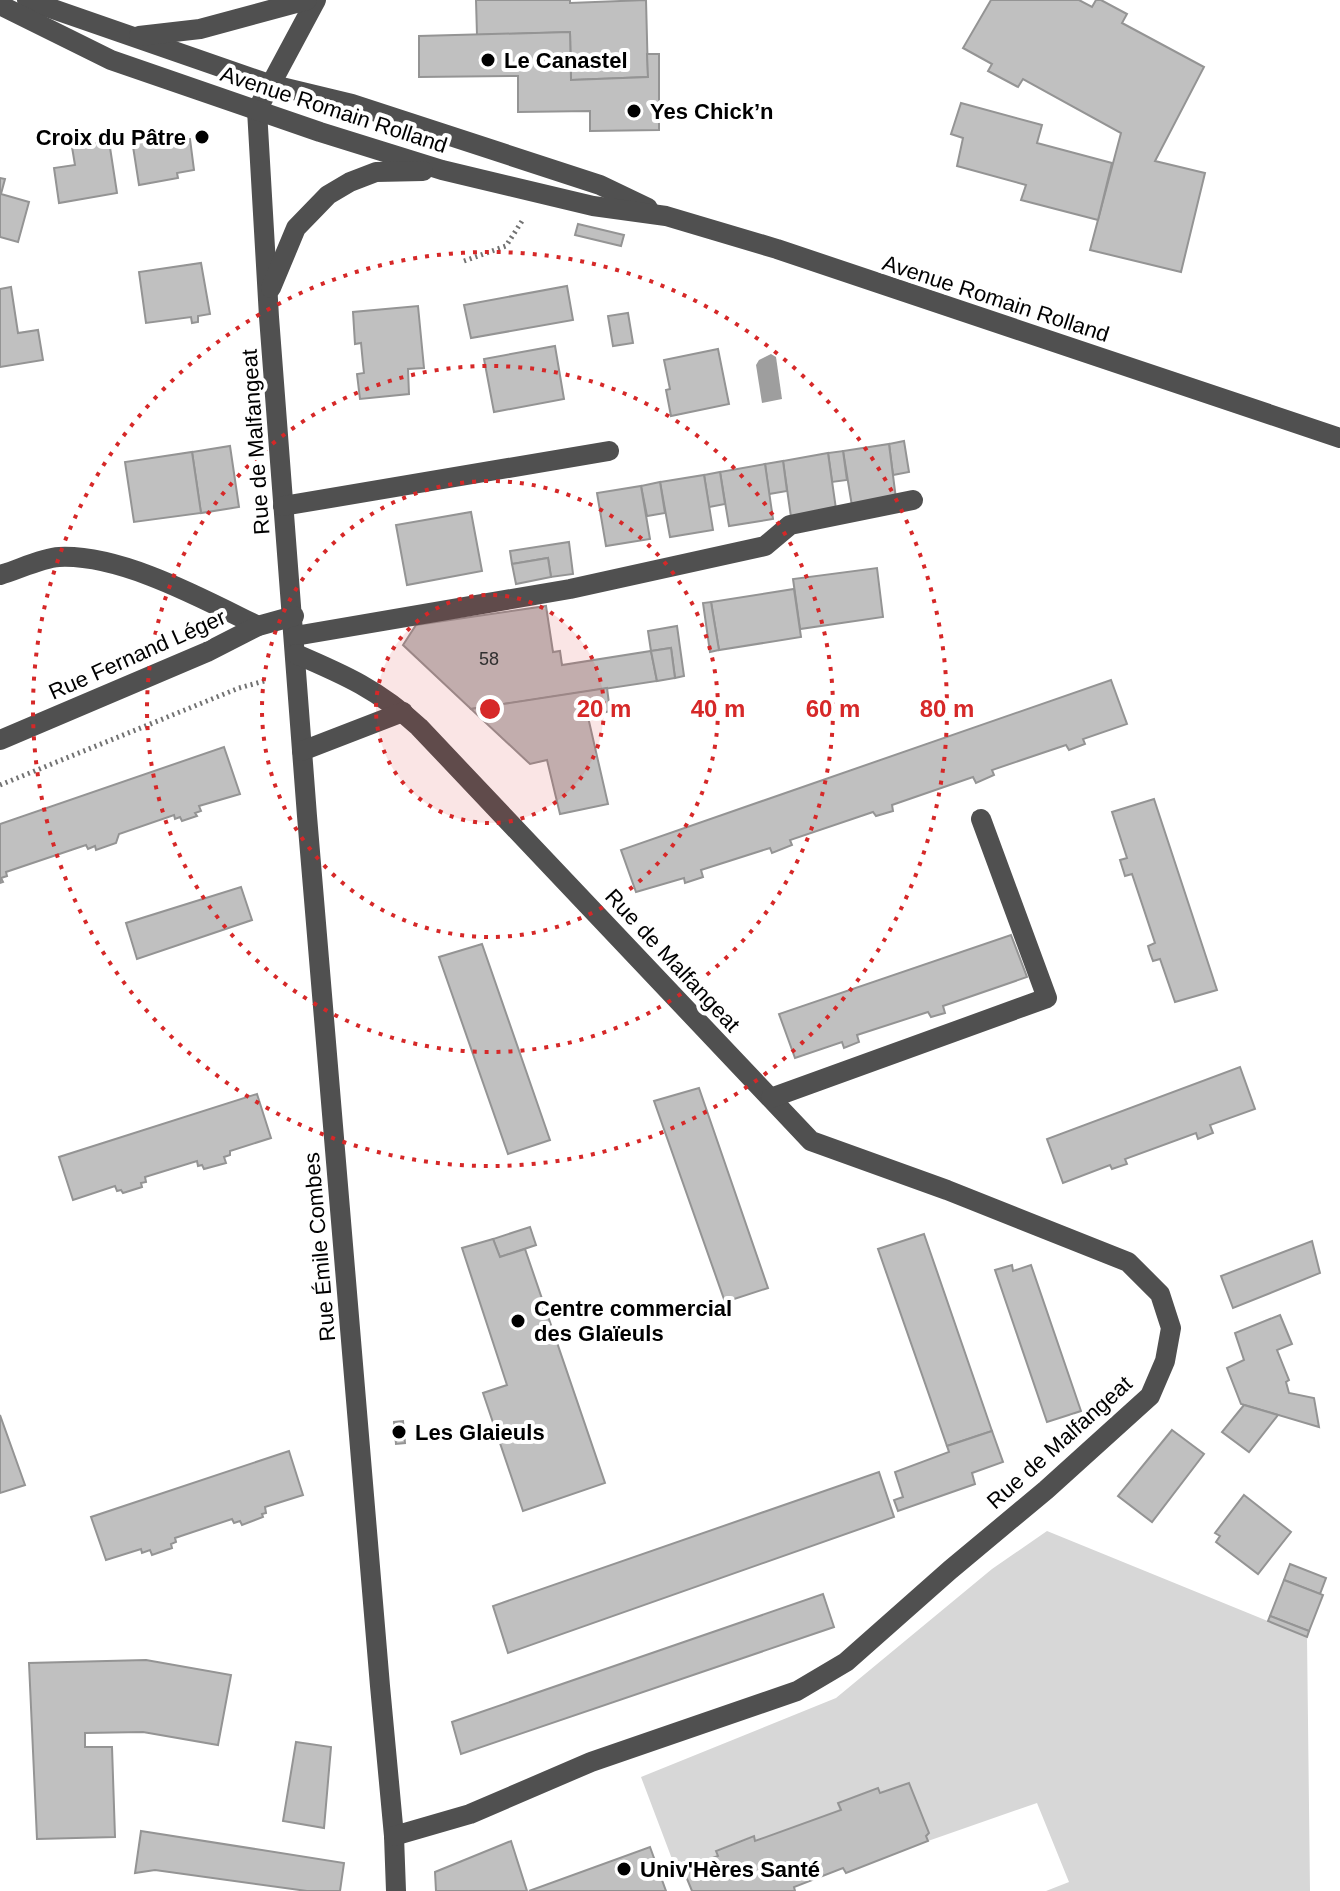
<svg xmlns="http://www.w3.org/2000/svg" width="1340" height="1891" viewBox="0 0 1340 1891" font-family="Arial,sans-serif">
  <rect width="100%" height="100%" fill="#fff"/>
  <polygon fill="#d7d7d7" points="1047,1531 1307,1637 1310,1891 1046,1891 1069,1882 1037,1803 928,1841 877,1788 838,1803 840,1810 755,1841 753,1836 717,1850 718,1856 683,1869 672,1859 641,1777 836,1698 992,1569"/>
  <polygon fill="#9e9e9e" points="771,354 776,357 782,399 762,403 756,365 759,360"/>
  <g fill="#c0c0c0" stroke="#949494" stroke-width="2">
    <polygon points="476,0 570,0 570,3 646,0 648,77 571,80 570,32 477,35"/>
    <polygon points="991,0 1079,0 1092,7 1096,0 1101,0 1127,14 1122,23 1204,67 1155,161 1205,173 1181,272 1090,250 1121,133 1023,79 1018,87 988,71 992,64 963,48"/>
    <polygon points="570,32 571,80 648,77 647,54 659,54 659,130 590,131 590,111 518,112 518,76 419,77 419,36"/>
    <polygon points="961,103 1042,125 1037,143 1112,163 1098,220 1021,200 1026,185 957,166 963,138 951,134"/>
    <polygon points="172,134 173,141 190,139 194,170 177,173 178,178 139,185 132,140"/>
    <polygon points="109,141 117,193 59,203 54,168 75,165 72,147"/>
    <polygon points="0,178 5,179 1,194 29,202 18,242 0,237"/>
    <polygon points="578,224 624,235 621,246 575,235"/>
    <polygon points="201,263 210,314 198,316 198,322 192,323 191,317 146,323 139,272"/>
    <polygon points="567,286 573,320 471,338 464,305"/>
    <polygon points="11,287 18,333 38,330 43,360 0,367 0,289"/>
    <polygon points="418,306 424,368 408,369 409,394 360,399 357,374 364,373 363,364 361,343 355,344 353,312"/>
    <polygon points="628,313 633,343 613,346 608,316"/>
    <polygon points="555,346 564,399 494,412 484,359"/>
    <polygon points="718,349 729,404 671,416 666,390 670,389 664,360"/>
    <polygon points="904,441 909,472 893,475 889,444"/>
    <polygon points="889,444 896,499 852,506 843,451"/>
    <polygon points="230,446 239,507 201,513 192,452"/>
    <polygon points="843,451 847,480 832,482 828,453"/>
    <polygon points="192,452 201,513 134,522 125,462"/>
    <polygon points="828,453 836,509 791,517 783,461"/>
    <polygon points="783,461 787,491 769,494 765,464"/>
    <polygon points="765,464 773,519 729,526 720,472"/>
    <polygon points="720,472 725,504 709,507 704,475"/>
    <polygon points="704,475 713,530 670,537 660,482"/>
    <polygon points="660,482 665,513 647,516 641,486"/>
    <polygon points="641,486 650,539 606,546 597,493"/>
    <polygon points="471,512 482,571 407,585 396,525"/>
    <polygon points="569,542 573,574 551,577 548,558 512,564 510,551"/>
    <polygon points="548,558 551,577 516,584 512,564"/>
    <polygon points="877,568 883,617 800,629 793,579"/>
    <polygon points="794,589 801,637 719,650 711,602"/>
    <polygon points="711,602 719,650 710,652 703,603"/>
    <polygon points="546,606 553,652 560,651 562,665 651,651 657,681 471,709 403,645 416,625"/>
    <polygon points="677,626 684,676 675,678 671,648 651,651 648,631"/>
    <polygon points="671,648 675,678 657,681 651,651"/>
    <polygon points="1111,680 1127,724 1083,739 1085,744 1069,750 1066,745 992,770 994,775 976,783 973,777 892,805 893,811 876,816 873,812 790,840 792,845 772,853 770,848 701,870 703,877 685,883 684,878 636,892 621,850"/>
    <polygon points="607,688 610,711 588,717 608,804 560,814 547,760 530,764 471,709"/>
    <polygon points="224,747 240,794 199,806 201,811 195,813 197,816 182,821 180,817 175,819 174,815 119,834 116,843 96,850 95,846 88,849 86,845 6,872 7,876 1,878 3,882 0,883 0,824"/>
    <polygon points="1154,799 1217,990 1175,1002 1160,959 1153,961 1150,953 1148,946 1155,943 1132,874 1125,876 1120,860 1127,858 1112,812"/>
    <polygon points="241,887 252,920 137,959 126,923"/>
    <polygon points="1011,935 1027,977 943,1006 945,1013 931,1017 928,1012 857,1035 859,1042 844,1048 842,1042 795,1058 779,1014"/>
    <polygon points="482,944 550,1140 508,1154 439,957"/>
    <polygon points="1240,1067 1255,1109 1210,1125 1213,1133 1198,1139 1196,1133 1125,1159 1127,1164 1112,1169 1110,1165 1063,1183 1047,1139"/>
    <polygon points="699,1088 768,1288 725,1302 654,1101"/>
    <polygon points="257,1094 271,1138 230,1151 230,1155 224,1157 226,1163 204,1169 202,1165 198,1166 197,1161 145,1177 146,1182 141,1183 142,1187 123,1193 121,1190 117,1191 115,1186 73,1200 59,1157"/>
    <polygon points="530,1227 536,1245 500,1257 493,1239"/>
    <polygon points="924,1234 992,1431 947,1446 878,1249"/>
    <polygon points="493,1239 500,1257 525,1249 605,1483 523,1511 483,1393 507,1385 462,1248"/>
    <polygon points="1312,1241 1320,1273 1233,1308 1221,1276"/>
    <polygon points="1012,1265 1013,1271 1031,1265 1081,1411 1047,1422 995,1270"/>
    <polygon points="1280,1315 1292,1344 1277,1350 1289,1380 1286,1382 1289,1393 1314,1398 1319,1427 1241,1404 1227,1368 1244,1360 1235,1333"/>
    <polygon points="1244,1405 1278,1415 1249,1452 1222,1432"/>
    <polygon points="0,1415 25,1485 0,1493"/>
    <polygon points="403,1421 405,1443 396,1444 394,1422"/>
    <polygon points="1172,1430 1204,1454 1152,1522 1118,1496"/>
    <polygon points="992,1431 1003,1462 972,1473 975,1484 898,1511 894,1500 903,1497 895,1472 949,1452 947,1446"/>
    <polygon points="289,1451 303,1495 265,1507 266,1513 262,1514 263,1517 242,1525 240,1521 234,1523 232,1519 175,1538 176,1542 171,1544 172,1548 152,1555 150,1550 142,1553 141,1549 106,1560 91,1517"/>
    <polygon points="879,1472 894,1517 508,1653 493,1606"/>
    <polygon points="1244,1495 1291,1532 1258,1574 1216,1542 1220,1536 1215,1533"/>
    <polygon points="1290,1564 1326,1578 1320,1594 1284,1580"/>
    <polygon points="1284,1580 1323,1595 1309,1631 1270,1616"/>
    <polygon points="823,1594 834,1627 461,1754 452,1722"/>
    <polygon points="1270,1616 1309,1631 1307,1637 1268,1621"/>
    <polygon points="146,1660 231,1675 218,1745 143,1732 85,1733 85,1747 112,1747 115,1837 37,1839 29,1663"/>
    <polygon points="296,1742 331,1747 324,1828 283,1821"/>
    <polygon points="909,1783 929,1833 926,1836 928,1841 846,1873 843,1868 794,1887 795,1891 692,1891 683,1869 718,1856 716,1851 754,1836 755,1841 841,1810 838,1803 878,1788 880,1793"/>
    <polygon points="141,1831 344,1863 340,1891 307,1891 155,1870 135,1873"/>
    <polygon points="511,1841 527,1891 436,1891 435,1872"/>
    <polygon points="650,1847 666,1891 529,1891"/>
  </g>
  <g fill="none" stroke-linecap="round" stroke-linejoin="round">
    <g stroke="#727272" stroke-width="5" stroke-dasharray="2 4" stroke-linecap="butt">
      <polyline points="464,261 506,246 524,218"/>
      <polyline points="0,785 239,688 268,680"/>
    </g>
    <g stroke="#505050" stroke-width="20">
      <polyline points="27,0 269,84 352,104 600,185 648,208"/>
      <polyline points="316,0 257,110 269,317 307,816 380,1686 394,1836 396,1891"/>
      <polyline points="0,5 111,60 320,132 442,170 593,206 666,216 777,249 1340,438"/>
      <polyline points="139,36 200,29 307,0"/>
      <polyline points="271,288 296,228 328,195 350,182 376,172 423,171"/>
      <polyline points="283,506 609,451"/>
      <path d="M 0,575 C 18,570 41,558 59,557 C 121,554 203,599 258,626"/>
      <polyline points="295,636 570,589 765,546 790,525 913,500"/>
      <path d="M 296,654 C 345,675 379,690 419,727 L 811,1141 L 947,1190 L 1128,1262 L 1160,1294 L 1171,1328 L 1165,1361 L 1150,1396 L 1046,1490 L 950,1570 L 846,1662 L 797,1691 L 591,1762 L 470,1814 L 394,1836"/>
      <polyline points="0,740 207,652 258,626 294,616"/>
      <polyline points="302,751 403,712"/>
      <polyline points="771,1098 1047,998 981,819"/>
    </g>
  </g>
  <circle cx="490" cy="709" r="114" fill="#d62828" fill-opacity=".12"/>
  <g fill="none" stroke="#d62828" stroke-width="4" stroke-dasharray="4 8">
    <circle cx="490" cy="709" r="114"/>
    <circle cx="490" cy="709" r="228"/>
    <circle cx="490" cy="709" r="343"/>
    <circle cx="490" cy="709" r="457"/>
  </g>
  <g fill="#000" stroke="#fff" stroke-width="3">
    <circle cx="488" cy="60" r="8"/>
    <circle cx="634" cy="111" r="8"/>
    <circle cx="202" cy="137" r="8"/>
    <circle cx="518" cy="1321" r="8"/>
    <circle cx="399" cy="1432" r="8"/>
    <circle cx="624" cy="1869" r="8"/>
  </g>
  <g text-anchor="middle" stroke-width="8" stroke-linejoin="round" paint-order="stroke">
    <g font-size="18" fill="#303030">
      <text x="489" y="665">58</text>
    </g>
    <g font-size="22" font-weight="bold" fill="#000" stroke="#fff" text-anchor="start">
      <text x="504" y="68">Le Canastel</text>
      <text x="650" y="119">Yes Chick’n</text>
      <text x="186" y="145" text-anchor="end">Croix du Pâtre</text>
      <text x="534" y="1316">Centre commercial<tspan x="534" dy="25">des Glaïeuls</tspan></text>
      <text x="415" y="1440">Les Glaieuls</text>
      <text x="640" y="1877">Univ'Hères Santé</text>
    </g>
    <g font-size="22" fill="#000" stroke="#fff">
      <text transform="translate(334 109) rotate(18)" y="8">Avenue Romain Rolland</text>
      <text transform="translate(996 298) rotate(18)" y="8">Avenue Romain Rolland</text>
      <text transform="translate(255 442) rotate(-94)" y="8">Rue de Malfangeat</text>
      <text transform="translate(137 654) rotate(-24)" y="8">Rue Fernand Léger</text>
      <text transform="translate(673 960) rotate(47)" y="8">Rue de Malfangeat</text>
      <text transform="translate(319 1247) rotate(-95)" y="8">Rue Émile Combes</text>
      <text transform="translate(1059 1442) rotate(-42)" y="8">Rue de Malfangeat</text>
    </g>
  </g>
  <circle cx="490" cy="709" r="12" fill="#d62828" stroke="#fff" stroke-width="4"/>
  <g font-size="24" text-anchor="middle" font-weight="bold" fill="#d62828" stroke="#fff" stroke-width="8" stroke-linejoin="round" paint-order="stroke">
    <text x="604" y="717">20 m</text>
    <text x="718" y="717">40 m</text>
    <text x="833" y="717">60 m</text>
    <text x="947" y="717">80 m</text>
  </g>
</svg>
